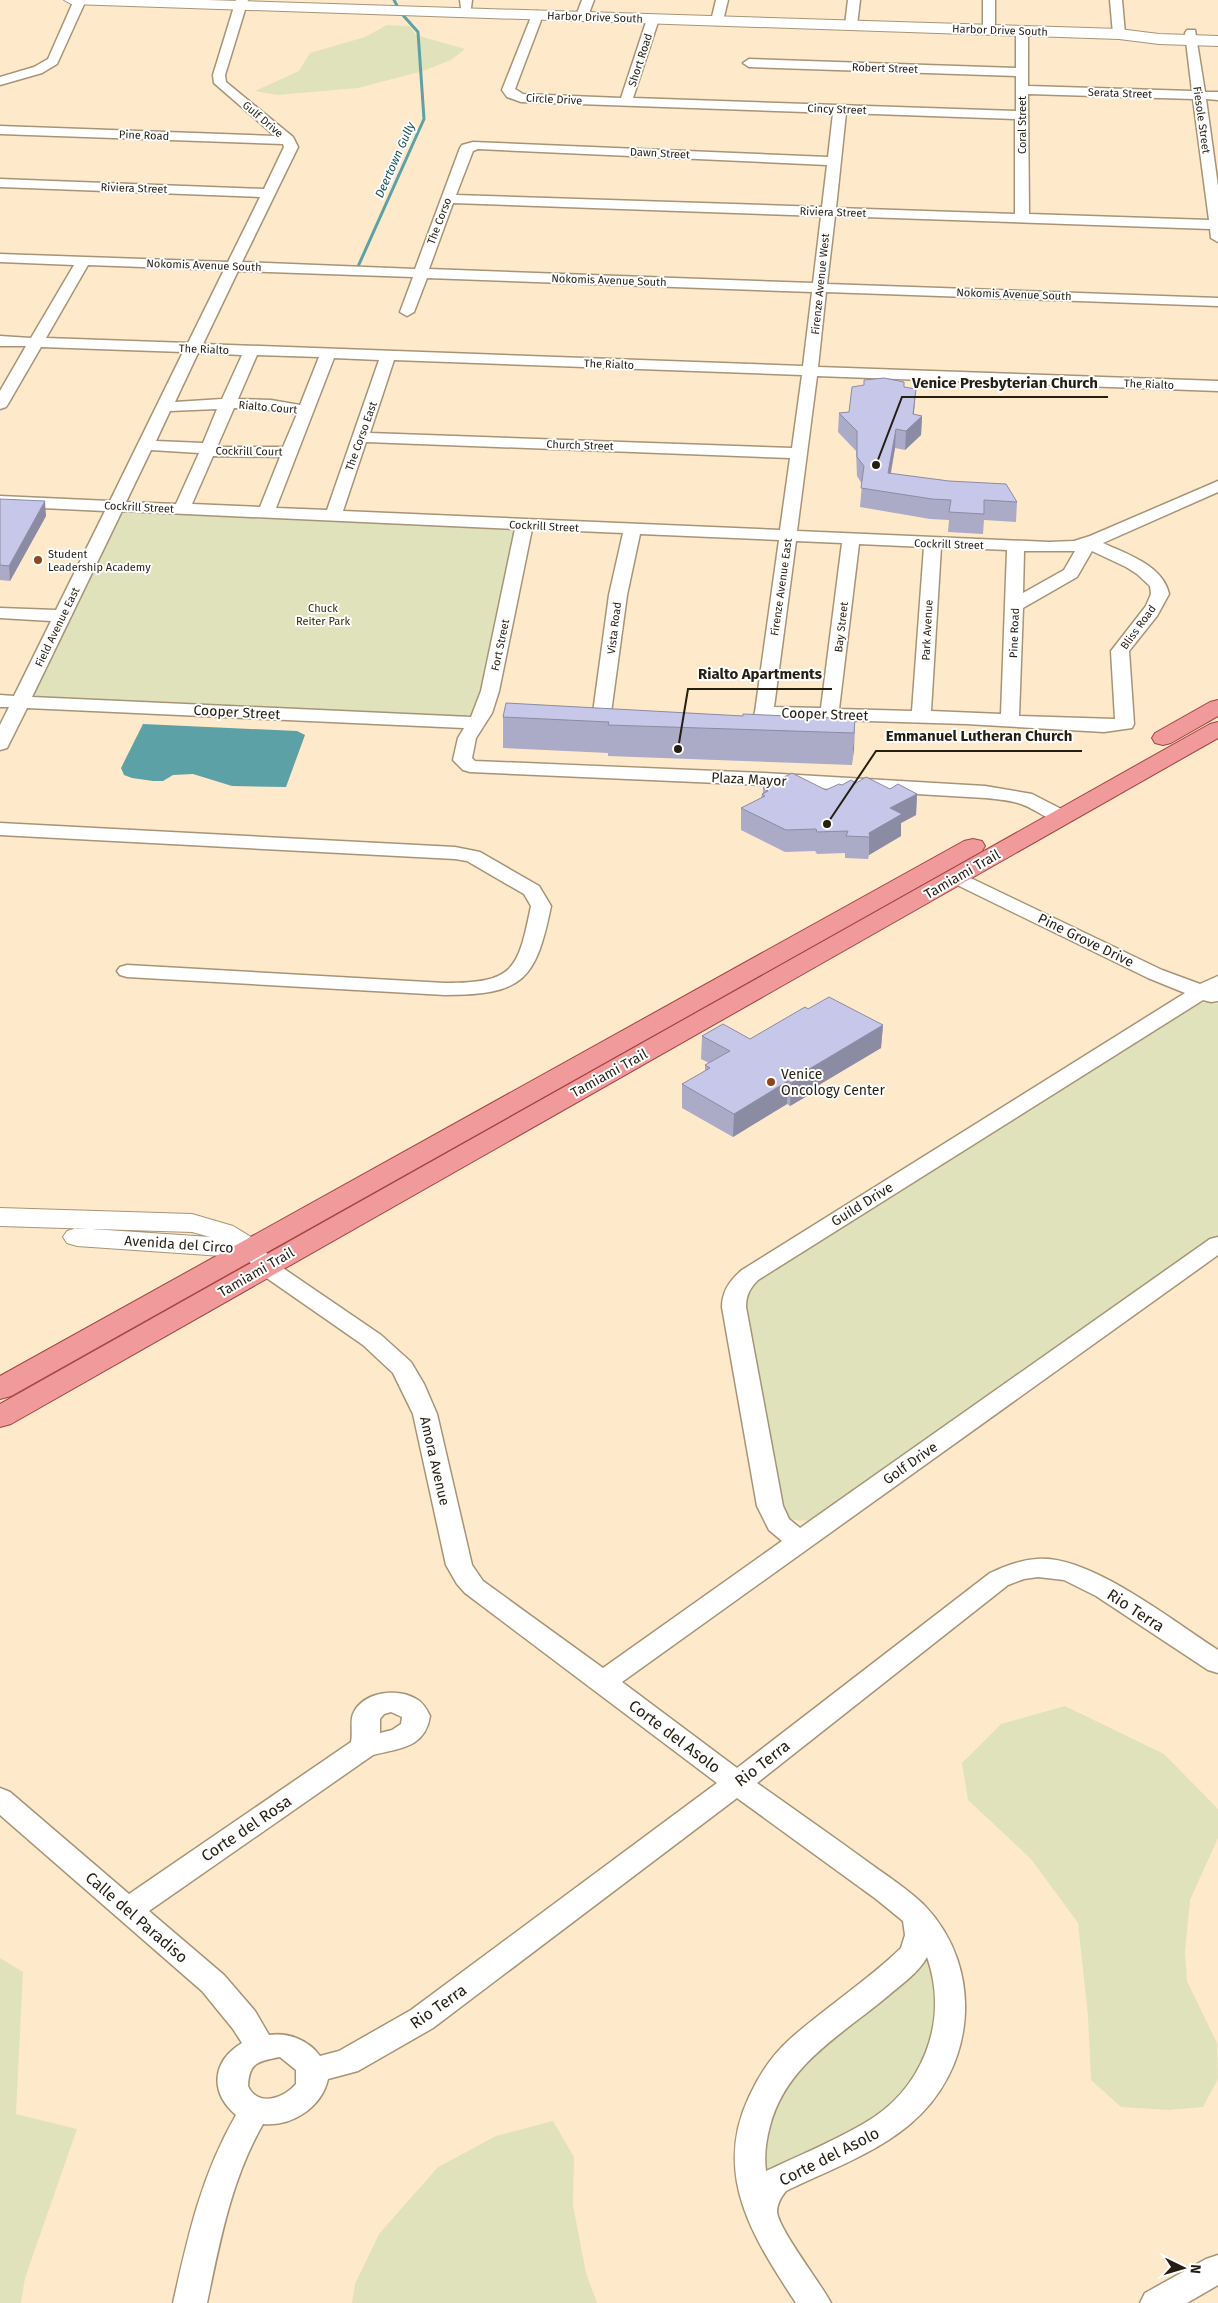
<svg xmlns="http://www.w3.org/2000/svg" width="1218" height="2303" viewBox="0 0 1218 2303" font-family="'Fira Sans',sans-serif">
  <rect width="100%" height="100%" fill="#feeaca"/>
  <g fill="#e0e2bb">
    <polygon points="387,25 410,26 416,35 465,49 451,60 423,71 358,88 277,95 255,91 299,71 310,53 365,37"/>
    <polygon points="126,511 516,529 482,701 474,713 462,717 38,698 34,693 120,514"/>
    <path d="M 1208,1002 L 1218,1004 L 1218,1237 L 816,1519 C 803,1522 794,1522 783,1514 L 744,1301 L 754,1281 L 1191,1005 Z"/>
    <polygon points="1065,1706 1164,1754 1218,1809 1218,1838 1190,1900 1185,1952 1187,1981 1217,2043 1218,2079 1203,2107 1169,2110 1121,2107 1091,2080 1088,2016 1078,1923 1031,1859 968,1800 962,1763 1001,1724"/>
    <polygon points="927,1955 943,1979 932,2062 878,2121 766,2175 757,2157 786,2077"/>
    <polygon points="0,1958 23,1972 16,2114 77,2129 25,2278 21,2303 0,2303"/>
    <polygon points="553,2121 574,2157 573,2205 586,2273 597,2303 352,2303 355,2284 379,2234 438,2167 496,2136"/>
  </g>
  <polygon fill="#5ca1a6" points="143,724 297,731 305,735 286,787 232,786 193,774 173,775 163,781 153,781 132,778 124,775 121,768"/>
  <g fill="none" stroke-linecap="round" stroke-linejoin="round">
    <polyline stroke="#5ca1a6" stroke-width="3" points="356,271 424,119 418,32 401,13 394,0"/>
    <defs>
      <g id="minor">
        <polygon points="74,0 86,0 57,64 42,73 0,85 0,77 34,67 48,59"/>
        <path d="M 236,0 L 248,0 L 225,75 L 226,82 L 293,137 L 298,147 L 242,262 L 415,269 L 460,148 L 462,145 L 473,142 L 828,157 L 833,113 L 521,102 L 507,97 L 502,90 L 533,12 L 537,11 L 543,15 L 515,89 L 523,94 L 621,98 L 647,19 L 653,15 L 659,19 L 633,98 L 1016,111 L 1016,76 L 749,67 L 743,63 L 749,59 L 1016,68 L 1016,31 L 1022,27 L 1028,31 L 1028,86 L 1192,91 L 1185,33 L 1187,30 L 1195,30 L 1205,92 L 1218,92 L 1218,100 L 1206,99 L 1218,186 L 1218,242 L 1211,238 L 1210,229 L 835,216 L 827,284 L 1218,298 L 1218,306 L 826,292 L 818,367 L 1218,381 L 1218,391 L 817,376 L 797,531 L 1049,542 L 1074,541 L 1090,536 L 1218,481 L 1218,492 L 1103,543 C 1126,554 1163,565 1169,594 L 1157,616 L 1129,651 L 1134,724 L 1132,728 L 1104,732 L 966,724 L 771,718 L 765,733 L 744,739 L 737,737 L 735,733 L 737,729 L 750,725 L 755,712 L 779,540 L 640,534 L 627,595 L 610,720 L 611,722 L 622,725 L 624,729 L 622,733 L 615,735 L 596,730 L 592,720 L 609,595 L 623,533 L 532,529 L 499,691 L 492,713 L 476,738 L 472,758 L 475,761 L 764,773 L 985,786 L 1032,794 L 1069,813 L 1072,817 L 1069,821 C 1051,825 1037,809 1021,804 C 1010,800 996,799 985,798 L 764,785 L 470,772 L 463,770 L 453,760 L 458,738 L 464,728 L 27,708 L 7,748 L 0,750 L 0,725 L 9,707 L 0,707 L 0,695 L 14,696 L 51,621 L 0,618 L 0,608 L 56,610 L 105,511 L 0,506 L 0,496 L 110,501 L 183,352 L 41,347 L 8,404 L 6,407 L 0,409 L 0,391 L 26,346 L 0,346 L 0,336 L 31,338 L 74,265 L 0,262 L 0,254 L 228,262 L 260,197 L 0,187 L 0,179 L 264,189 L 284,147 L 283,144 L 0,134 L 0,126 L 275,136 L 214,83 L 213,75 ZM 1028,94 L 1193,99 L 1209,220 L 1029,214 ZM 846,113 L 1015,119 L 1015,214 L 836,208 ZM 478,149 L 827,165 L 822,207 L 456,195 L 473,151 ZM 453,203 L 821,216 L 813,283 L 429,269 ZM 88,265 L 224,270 L 188,343 L 46,338 ZM 238,271 L 413,277 L 400,312 L 407,316 L 414,312 L 427,278 L 812,292 L 803,366 L 203,344 ZM 198,353 L 242,355 L 222,399 L 175,402 ZM 257,355 L 319,357 L 300,405 L 271,400 L 238,399 ZM 334,358 L 379,360 L 327,510 L 276,508 ZM 394,360 L 802,375 L 792,448 L 370,433 ZM 234,408 L 271,410 L 297,414 L 283,447 L 217,447 ZM 217,409 L 203,443 L 156,441 L 170,411 ZM 366,442 L 790,458 L 780,530 L 343,511 ZM 151,450 L 199,453 L 176,504 L 126,502 ZM 213,456 L 280,457 L 260,507 L 192,504 ZM 122,511 L 515,529 L 481,691 L 471,717 L 32,697 ZM 796,541 L 842,543 L 821,708 L 774,707 ZM 859,544 L 924,547 L 912,711 L 839,709 ZM 941,547 L 1007,550 L 1001,714 L 931,711 ZM 1024,551 L 1075,551 L 1064,570 L 1023,593 ZM 1092,551 L 1126,567 L 1137,574 L 1150,586 L 1151,594 L 1146,606 L 1111,651 L 1115,719 L 1019,716 L 1023,608 L 1077,577 Z"/>
        <polygon points="460,0 472,0 470,16 462,16"/>
        <polygon points="582,0 594,0 588,16 582,20 576,16"/>
        <polygon points="716,0 728,0 723,21 717,25 711,21"/>
        <polygon points="848,0 860,0 857,25 851,29 845,25"/>
        <polygon points="983,0 995,0 995,30 989,34 983,30"/>
        <polygon points="1110,0 1122,0 1125,34 1123,37 1119,38 1113,34"/>
        <path d="M 0,823 L 455,847 L 480,852 L 539,886 L 551,906 C 536,980 523,995 445,995 L 127,977 L 120,975 L 117,971 L 120,967 L 127,965 L 445,983 C 514,983 518,970 531,906 L 524,894 L 467,861 L 455,859 L 0,835 Z"/>
        <path d="M 956,871 L 1162,970 L 1200,984 L 1218,976 L 1218,1001 L 1211,1002 L 1203,1000 L 758,1280 C 750,1288 746,1295 746,1307 L 783,1506 L 789,1519 L 800,1528 L 1210,1239 L 1218,1237 L 1218,1255 L 622,1682 L 737,1768 L 990,1573 C 1005,1566 1020,1560 1037,1559 C 1089,1554 1174,1622 1218,1650 L 1218,1673 L 1208,1670 L 1096,1596 L 1064,1580 L 1038,1577 L 1024,1579 L 1008,1585 L 757,1783 C 794,1809 831,1835 868,1862 C 887,1876 908,1889 925,1906 C 985,1969 976,2070 909,2125 C 874,2154 827,2171 786,2191 C 781,2197 777,2204 777,2212 C 779,2230 820,2282 831,2303 L 796,2303 C 754,2239 712,2175 749,2097 C 759,2075 772,2055 790,2039 C 826,2007 867,1981 901,1948 L 905,1935 L 903,1921 L 876,1899 L 737,1798 L 433,2028 L 358,2071 L 328,2079 C 322,2107 292,2127 263,2124 C 231,2180 220,2241 207,2303 L 173,2303 C 188,2236 201,2176 236,2115 C 209,2092 212,2061 242,2043 L 233,2029 L 202,1991 L 0,1815 L 0,1788 L 10,1792 L 129,1894 L 351,1742 C 353,1733 350,1722 353,1714 C 363,1691 399,1687 418,1700 C 424,1704 427,1710 430,1716 C 425,1748 400,1748 373,1755 L 149,1911 L 224,1975 L 255,2011 L 269,2035 C 288,2032 309,2040 320,2056 L 339,2051 L 411,2010 L 717,1783 L 465,1593 L 457,1584 L 446,1565 L 413,1414 L 393,1373 L 363,1345 L 258,1272 L 239,1249 L 243,1244 L 251,1242 L 259,1244 L 274,1262 L 381,1335 L 411,1362 L 424,1384 L 437,1414 L 472,1565 L 483,1581 L 603,1668 L 782,1541 L 769,1530 L 757,1506 L 722,1307 C 722,1291 730,1280 742,1270 L 1185,993 L 1148,978 L 949,881 L 946,877 L 949,873 ZM 391,1712 L 402,1717 L 401,1724 L 392,1730 L 380,1733 L 380,1719 L 384,1714 ZM 927,1957 C 950,2022 922,2091 863,2124 C 832,2142 798,2156 766,2171 C 764,2156 766,2140 770,2126 C 786,2064 843,2034 889,1995 C 902,1984 919,1972 927,1957 ZM 280,2057 L 296,2070 L 296,2084 C 284,2098 258,2108 248,2086 C 249,2062 259,2061 280,2057 Z"/>
        <polygon points="1218,2255 1218,2285 1187,2303 1140,2303 1145,2293 1206,2259"/>
      </g>
      <g id="tertiary">
        <polygon points="64,0 207,0 1119,29 1159,34 1218,36 1218,46 1159,44 1119,39 71,4"/>
        <polygon points="0,1208 192,1214 233,1226 261,1243 265,1249 261,1255 251,1258 77,1246 67,1243 63,1237 67,1231 77,1228 210,1237 192,1232 0,1226"/>
      </g>
      <g id="primary">
        <polygon points="1218,700 1218,716 1171,743 1163,745 1155,743 1152,738 1155,733 1210,702"/>
        <polygon points="1218,722 1218,738 11,1424 0,1427 0,1404 1210,724"/>
        <polygon points="973,839 982,841 985,846 982,851 11,1396 0,1399 0,1376 964,841"/>
      </g>
    </defs>
    <use href="#minor" stroke="#a79476" stroke-width="3"/>
    <use href="#tertiary" stroke="#a79476" stroke-width="2"/>
    <use href="#primary" stroke="#a24240" stroke-width="2"/>
    <use href="#minor" fill="#fff" fill-rule="evenodd"/>
    <use href="#tertiary" fill="#fff" fill-rule="evenodd"/>
    <use href="#primary" fill="#f09a9b" fill-rule="evenodd"/>
  </g>
  <g fill="#ababc8">
    <polygon points="904,387 914,415 922,416 921,435 905,450 895,448 891,473 1017,502 1016,522 984,520 983,534 948,532 949,520 930,519 860,507 862,484 857,476 856,451 838,432 839,413 849,412"/>
    <polygon points="0,499 46,516 10,581 0,580"/>
    <polygon points="743,716 855,719 852,765 608,756 608,753 503,748 503,717"/>
    <polygon points="856,783 917,794 916,815 901,823 901,836 869,855 868,859 845,858 845,853 817,854 815,851 785,852 741,830 741,808 761,798 762,794 763,793 763,788 826,790 842,785"/>
    <polygon points="808,1009 883,1025 881,1048 807,1092 807,1096 790,1106 787,1104 733,1137 682,1108 682,1084 705,1071 705,1065 709,1063 701,1059 702,1036 750,1039"/>
  </g>
  <g fill="#8b8ba3">
    <polygon points="916,389 913,424 922,416 921,435 905,450 906,431"/>
    <polygon points="896,429 895,448 887,493 888,473"/>
    <polygon points="45,501 46,516 10,581 9,566"/>
    <polygon points="855,719 854,750 852,765 854,733"/>
    <polygon points="917,794 916,815 901,823 901,836 869,855 869,833 890,808"/>
    <polygon points="883,1025 881,1048 807,1092 807,1096 790,1106 791,1083 806,1071"/>
    <polygon points="788,1081 787,1104 733,1137 734,1114"/>
  </g>
  <g fill="#c7c7e9" stroke="#8b8ba3">
    <polygon points="884,378 904,382 904,387 916,389 913,414 922,416 906,431 896,429 888,473 949,481 1006,484 1017,502 984,500 984,514 949,512 951,500 932,499 861,488 864,466 857,457 857,431 839,413 849,412 852,387 864,385 864,380"/>
    <polygon points="0,499 45,501 9,566 0,565"/>
    <polygon points="506,703 743,716 743,714 855,719 854,733 608,725 609,722 503,717"/>
    <polygon points="792,773 826,790 839,784 842,785 851,780 856,783 866,777 890,789 898,784 917,794 890,808 902,814 869,833 870,837 846,836 848,831 817,832 816,829 786,830 741,808 765,796 762,794 768,791 763,788"/>
    <polygon points="829,997 883,1025 806,1071 808,1072 791,1083 788,1081 734,1114 682,1084 710,1068 705,1065 730,1051 702,1036 723,1024 750,1039 805,1007 808,1009"/>
  </g>
  <g fill="#8d481d" stroke="#fff" stroke-width="2">
    <circle cx="38" cy="560" r="5"/>
    <circle cx="771" cy="1082" r="5"/>
  </g>
  <g text-anchor="middle" stroke-width="4" stroke-linejoin="round" paint-order="stroke">
    <g font-size="11" fill="#251e12" stroke="#fff">
      <text transform="translate(595 17) rotate(2)" y="4">Harbor Drive South</text>
      <text transform="translate(1000 30) rotate(2)" y="4">Harbor Drive South</text>
      <text transform="translate(640 60) rotate(-72)" y="4">Short Road</text>
      <text transform="translate(885 68) rotate(2)" y="4">Robert Street</text>
      <text transform="translate(1120 93) rotate(2)" y="4">Serata Street</text>
      <text transform="translate(554 99) rotate(3)" y="4">Circle Drive</text>
      <text transform="translate(837 109) rotate(2)" y="4">Cincy Street</text>
      <text transform="translate(263 119) rotate(40)" y="4">Gulf Drive</text>
      <text transform="translate(1202 120) rotate(82)" y="4">Fiesole Street</text>
      <text transform="translate(1022 125) rotate(-90)" y="4">Coral Street</text>
      <text transform="translate(144 135) rotate(2)" y="4">Pine Road</text>
      <text transform="translate(660 153) rotate(3)" y="4">Dawn Street</text>
      <text transform="translate(134 188) rotate(2)" y="4">Riviera Street</text>
      <text transform="translate(833 212) rotate(2)" y="4">Riviera Street</text>
      <text transform="translate(439 221) rotate(-69)" y="4">The Corso</text>
      <text transform="translate(204 265) rotate(2)" y="4">Nokomis Avenue South</text>
      <text transform="translate(609 280) rotate(2)" y="4">Nokomis Avenue South</text>
      <text transform="translate(820 284) rotate(-84)" y="4">Firenze Avenue West</text>
      <text transform="translate(1014 294) rotate(2)" y="4">Nokomis Avenue South</text>
      <text transform="translate(204 349) rotate(2)" y="4">The Rialto</text>
      <text transform="translate(609 364) rotate(2)" y="4">The Rialto</text>
      <text transform="translate(1149 384) rotate(2)" y="4">The Rialto</text>
      <text transform="translate(268 407) rotate(5)" y="4">Rialto Court</text>
      <text transform="translate(361 436) rotate(-70)" y="4">The Corso East</text>
      <text transform="translate(580 445) rotate(2)" y="4">Church Street</text>
      <text transform="translate(249 451) rotate(1)" y="4">Cockrill Court</text>
      <text transform="translate(139 507) rotate(3)" y="4">Cockrill Street</text>
      <text transform="translate(544 526) rotate(3)" y="4">Cockrill Street</text>
      <text transform="translate(949 544) rotate(2)" y="4">Cockrill Street</text>
      <text transform="translate(781 587) rotate(-82)" y="4">Firenze Avenue East</text>
      <text transform="translate(57 627) rotate(-64)" y="4">Field Avenue East</text>
      <text transform="translate(841 627) rotate(-83)" y="4">Bay Street</text>
      <text transform="translate(1138 627) rotate(-54)" y="4">Bliss Road</text>
      <text transform="translate(614 628) rotate(-83)" y="4">Vista Road</text>
      <text transform="translate(927 630) rotate(-87)" y="4">Park Avenue</text>
      <text transform="translate(1014 633) rotate(-88)" y="4">Pine Road</text>
      <text transform="translate(500 645) rotate(-78)" y="4">Fort Street</text>
    </g>
    <g font-size="11" fill="#251e12" stroke="#fff" text-anchor="start">
      <text x="48" y="558">Student<tspan x="48" dy="13">Leadership Academy</tspan></text>
    </g>
    <g font-size="11" fill="#2f2f05" stroke="#fff">
      <text x="323" y="612">Chuck<tspan x="323" dy="13">Reiter Park</tspan></text>
    </g>
    <g font-size="12" font-style="italic" fill="#1b565b" stroke="#fff">
      <text transform="translate(395 160) rotate(-66)" y="4">Deertown Gully</text>
    </g>
    <g font-size="14" fill="#251e12" stroke="#fff">
      <text transform="translate(237 712) rotate(3)" y="5">Cooper Street</text>
      <text transform="translate(825 714) rotate(2)" y="5">Cooper Street</text>
      <text transform="translate(749 779) rotate(3)" y="5">Plaza Mayor</text>
      <text transform="translate(962 874) rotate(-30)" y="5">Tamiami Trail</text>
      <text transform="translate(1086 940) rotate(26)" y="5">Pine Grove Drive</text>
      <text transform="translate(609 1073) rotate(-29)" y="5">Tamiami Trail</text>
      <text transform="translate(862 1204) rotate(-32)" y="5">Guild Drive</text>
      <text transform="translate(179 1244) rotate(4)" y="5">Avenida del Circo</text>
      <text transform="translate(256 1272) rotate(-30)" y="5">Tamiami Trail</text>
      <text transform="translate(435 1461) rotate(77)" y="5">Amora Avenue</text>
      <text transform="translate(910 1463) rotate(-35)" y="5">Golf Drive</text>
    </g>
    <g font-size="14" fill="#251e12" stroke="#fff" text-anchor="start">
      <text x="781" y="1079">Venice<tspan x="781" dy="16">Oncology Center</tspan></text>
    </g>
    <g font-size="16" fill="#251e12" stroke="#fff">
      <text transform="translate(1136 1610) rotate(33)" y="6">Rio Terra</text>
      <text transform="translate(675 1736) rotate(37)" y="6">Corte del Asolo</text>
      <text transform="translate(762 1763) rotate(-38)" y="6">Rio Terra</text>
      <text transform="translate(246 1828) rotate(-34)" y="6">Corte del Rosa</text>
      <text transform="translate(137 1917) rotate(41)" y="6">Calle del Paradiso</text>
      <text transform="translate(438 2006) rotate(-35)" y="6">Rio Terra</text>
      <text transform="translate(829 2156) rotate(-27)" y="6">Corte del Asolo</text>
    </g>
  </g>
  <path fill="none" stroke="#251e12" stroke-width="2" d="M876 465L902 397H1108M678 749L688 689H832M827 824L876 751H1082"/>
  <g fill="#251e12" stroke="#fff" stroke-width="2">
    <circle cx="876" cy="465" r="5"/>
    <circle cx="678" cy="749" r="5"/>
    <circle cx="827" cy="824" r="5"/>
  </g>
  <g font-size="15" text-anchor="middle" font-weight="bold" fill="#251e12" stroke="#fff" stroke-width="4" stroke-linejoin="round" paint-order="stroke">
    <text x="1005" y="388">Venice Presbyterian Church</text>
    <text x="760" y="679">Rialto Apartments</text>
    <text x="979" y="741">Emmanuel Lutheran Church</text>
  </g>
  <g transform="translate(1183 2268) rotate(95)" stroke="#ffffff" stroke-width="4" paint-order="stroke">
  <path d="M0-4L9 19L0 12L-9 19Z" fill="#251e12"/>
  <text y="-8" font-size="14" font-weight="bold" text-anchor="middle" fill="#251e12">N</text>
  </g>
</svg>
